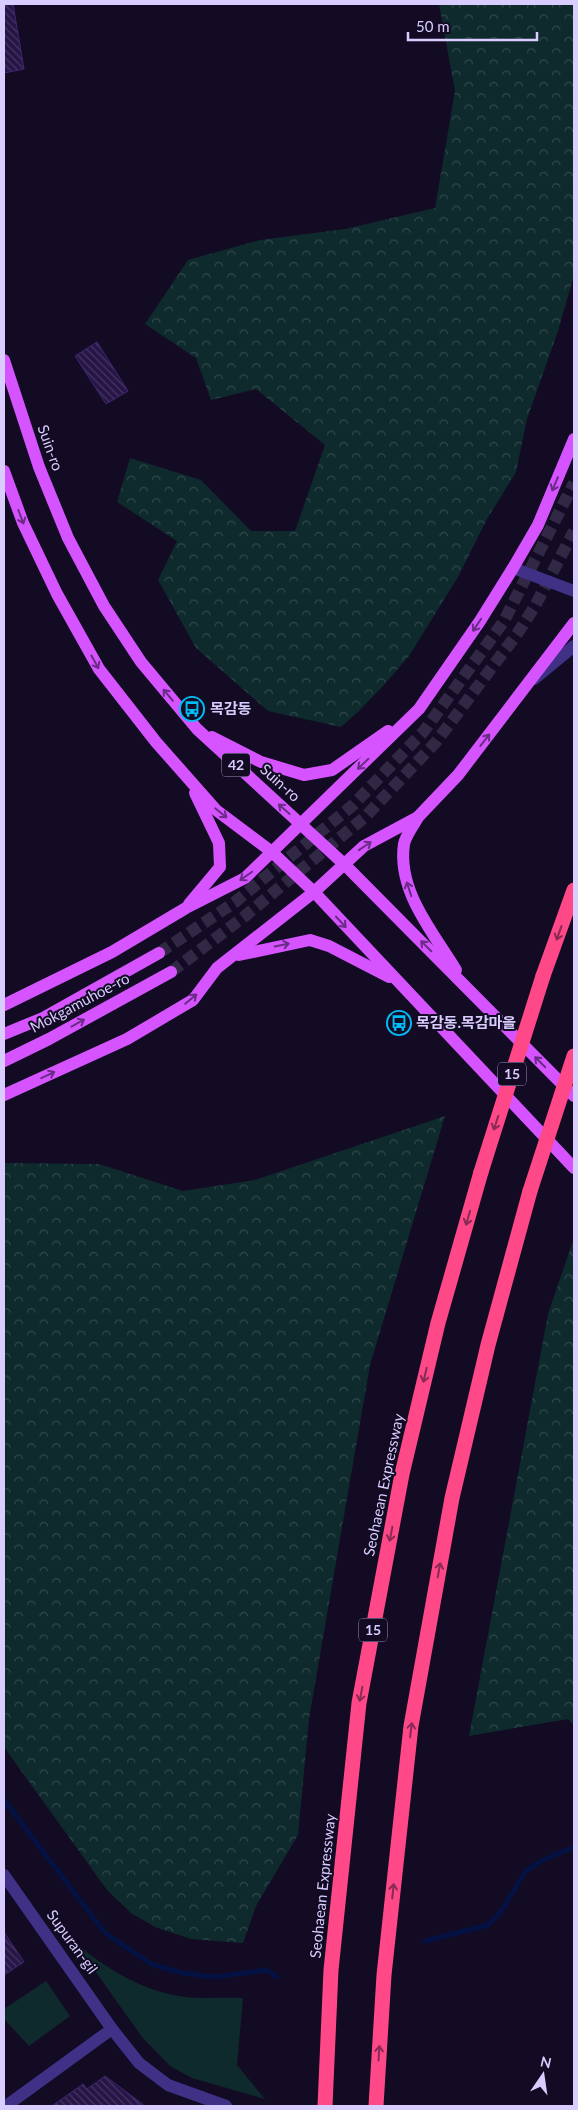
<svg xmlns="http://www.w3.org/2000/svg" width="578" height="2110" viewBox="0 0 578 2110" font-family="Lato,'Noto Sans KR',sans-serif">
  <defs>
    <pattern id="forest-crowns" width="20" height="18" patternUnits="userSpaceOnUse" patternTransform="scale(1.25)"><rect width="20" height="18" fill="#0e2a2d"/><path d="M2 6a3 3 0 1 1 6 0M12 15a3 3 0 1 1 6 0" fill="none" stroke="#30484c"/></pattern>
    <pattern id="building-back-hatch" width="6" height="6" patternUnits="userSpaceOnUse" patternTransform="scale(1.25)"><rect width="6" height="6" fill="#261546"/><path d="M-1 5l2 2M0 0l6 6M5-1l2 2" fill="none" stroke="#453662"/></pattern>
  </defs>
  <rect width="100%" height="100%" fill="#120b23"/>
  <g fill="#0e2a2d">
    <path d="M 73,1940 C 103,1968 145,1992 185,1997 C 204,1999 224,1997 243,1998 L 237,2065 L 265,2099 L 192,2078 L 170,2066 L 142,2037 Z"/>
    <polygon points="46,1981 70,2016 29,2046 4,2019 4,2009"/>
  </g>
  <g fill="url(#forest-crowns)">
    <polygon points="439,4 574,4 574,275 558,331 527,419 516,472 487,519 458,577 409,656 383,686 359,711 341,727 268,711 196,648 158,580 177,541 117,502 130,458 201,480 251,531 295,531 325,445 256,389 211,400 196,358 145,324 188,260 260,240 345,229 435,208 455,91"/>
    <polygon points="445,1116 370,1365 309,1719 298,1835 256,1906 243,1943 191,1939 155,1927 131,1913 107,1890 4,1747 4,1163 99,1164 183,1191 255,1180"/>
    <polygon points="574,1238 574,1725 568,1719 469,1736 548,1314"/>
  </g>
  <g fill="none" stroke-linecap="round" stroke-linejoin="round">
    <g stroke="#041243" stroke-width="5">
      <polyline points="4,1800 105,1933 151,1964 182,1973 214,1977 267,1970 277,1977"/>
      <polyline points="425,1941 488,1925 502,1910 525,1872 541,1861 574,1847"/>
    </g>
  </g>
  <g fill="url(#building-back-hatch)" stroke="#3f2574">
    <polygon points="4,4 13,4 24,69 4,73"/>
    <polygon points="97,342 128,391 106,404 75,356"/>
    <polygon points="4,1932 24,1962 4,1975"/>
    <polygon points="105,2076 145,2106 52,2106 83,2084 87,2089"/>
  </g>
  <g fill="none" stroke-linecap="round" stroke-linejoin="round">
    <g stroke="#302844" stroke-width="12" stroke-dasharray="12 6" stroke-linecap="butt">
      <polyline points="159,953 235,902 353,805 424,731 504,621 574,483"/>
      <polyline points="171,972 245,916 365,817 436,742 517,634 535,606 574,531"/>
    </g>
    <g stroke="#403187" stroke-width="12">
      <polyline points="513,568 574,591"/>
      <polyline points="534,679 574,646"/>
      <polyline points="4,1875 112,2029 139,2063 168,2085 226,2106"/>
      <polyline points="6,2106 112,2029"/>
    </g>
    <g stroke="#d654ff" stroke-width="12">
      <polyline points="4,360 39,467 68,538 104,606 141,662 197,729 344,864 574,1096"/>
      <polyline points="4,471 23,523 57,594 99,669 156,742 216,810 272,852 314,892 574,1168"/>
      <polyline points="212,737 261,762 304,775 332,770 388,731"/>
      <path d="M 418,817 C 414,825 406,835 404,844 C 397,891 433,932 456,970"/>
      <polyline points="189,904 220,867 219,843 195,793"/>
      <polyline points="239,955 310,940 329,946 389,977"/>
      <polyline points="4,1005 112,952 186,908 245,878 419,709 480,621 513,568 538,525 574,439"/>
      <polyline points="4,1034 43,1018 159,953"/>
      <polyline points="4,1061 49,1039 171,972"/>
      <polyline points="4,1095 127,1039 193,1000 217,968 314,892 364,846 418,817 458,775 574,623"/>
    </g>
    <g stroke="#ff4887" stroke-width="15">
      <polyline points="543,976 574,890"/>
      <polyline points="325,2106 331,1970 359,1703 402,1474 438,1323 481,1172"/>
      <polyline points="376,2106 384,1975 411,1726 452,1498 488,1345 530,1191"/>
    </g>
    <g stroke="#ff4887" stroke-width="15">
      <polyline points="481,1172 543,976"/>
      <polyline points="530,1191 574,1056"/>
    </g>
  </g>
  <defs><path id="oneway-shaft" d="M-6 0H5M1.5-3L5.5 0L1.5 3" fill="none" stroke-width="1.6" stroke-linecap="round" stroke-linejoin="round" transform="scale(1.25)"/></defs>
  <g stroke="#6a2c86">
    <use href="#oneway-shaft" transform="translate(555 484) rotate(113)"/>
    <use href="#oneway-shaft" transform="translate(21 517) rotate(69)"/>
    <use href="#oneway-shaft" transform="translate(477 625) rotate(124)"/>
    <use href="#oneway-shaft" transform="translate(95 662) rotate(61)"/>
    <use href="#oneway-shaft" transform="translate(168 695) rotate(-130)"/>
    <use href="#oneway-shaft" transform="translate(485 740) rotate(-52)"/>
    <use href="#oneway-shaft" transform="translate(363 764) rotate(136)"/>
    <use href="#oneway-shaft" transform="translate(284 809) rotate(-139)"/>
    <use href="#oneway-shaft" transform="translate(221 813) rotate(39)"/>
    <use href="#oneway-shaft" transform="translate(365 846) rotate(-34)"/>
    <use href="#oneway-shaft" transform="translate(246 876) rotate(145)"/>
    <use href="#oneway-shaft" transform="translate(409 889) rotate(-108)"/>
    <use href="#oneway-shaft" transform="translate(341 922) rotate(47)"/>
    <use href="#oneway-shaft" transform="translate(282 945) rotate(-12)"/>
    <use href="#oneway-shaft" transform="translate(426 946) rotate(-135)"/>
    <use href="#oneway-shaft" transform="translate(191 999) rotate(-40)"/>
    <use href="#oneway-shaft" transform="translate(78 1023) rotate(-29)"/>
    <use href="#oneway-shaft" transform="translate(540 1062) rotate(-135)"/>
    <use href="#oneway-shaft" transform="translate(48 1075) rotate(-25)"/>
  </g>
  <g stroke="#882a55">
    <use href="#oneway-shaft" transform="translate(559 933) rotate(110)"/>
    <use href="#oneway-shaft" transform="translate(496 1123) rotate(108)"/>
    <use href="#oneway-shaft" transform="translate(468 1218) rotate(106)"/>
    <use href="#oneway-shaft" transform="translate(425 1375) rotate(103)"/>
    <use href="#oneway-shaft" transform="translate(391 1534) rotate(101)"/>
    <use href="#oneway-shaft" transform="translate(439 1570) rotate(-80)"/>
    <use href="#oneway-shaft" transform="translate(361 1694) rotate(101)"/>
    <use href="#oneway-shaft" transform="translate(411 1730) rotate(-83)"/>
    <use href="#oneway-shaft" transform="translate(393 1891) rotate(-84)"/>
    <use href="#oneway-shaft" transform="translate(379 2053) rotate(-87)"/>
  </g>
  <defs>
    <symbol id="bus-ring" viewBox="-11 -11 22 22"><circle r="9.5" fill="#120b23" stroke="#00bdf8" stroke-width="1.5"/><path d="M-5-6H5V4H4V6H2V4H-2V6H-4V4H-5ZM-3.5-4V0h7V-4ZM-3.5 1.2v1.5H-2V1.2ZM2 1.2v1.5H3.5V1.2Z" fill="#00bdf8"/></symbol>
  </defs>
  <g fill-rule="evenodd">
    <use href="#bus-ring" x="178" y="695" width="28" height="28"/>
    <use href="#bus-ring" x="385" y="1009" width="28" height="28"/>
  </g>
  <g text-anchor="middle" stroke-width="4" stroke-linejoin="round" paint-order="stroke">
    <g fill="#120b23" stroke="#9d93bd" stroke-width="1">
      <rect x="222" y="753.5" width="28" height="23" rx="4"/>
      <rect x="498" y="1062.5" width="28" height="23" rx="4"/>
      <rect x="359" y="1618.5" width="28" height="23" rx="4"/>
    </g>
    <g font-size="14" font-weight="bold" fill="#d9cdff">
      <text x="236" y="770">42</text>
      <text x="512" y="1079">15</text>
      <text x="373" y="1635">15</text>
    </g>
    <g font-size="15" fill="#d9cdff" stroke="#120b23">
      <text transform="translate(50 448) rotate(70)" y="5">Suin-ro</text>
      <text transform="translate(280 783) rotate(42)" y="5">Suin-ro</text>
      <text transform="translate(80 1003) rotate(-28)" y="5">Mokgamuhoe-ro</text>
      <text transform="translate(384 1485) rotate(-78)" y="5">Seohaean Expressway</text>
      <text transform="translate(323 1886) rotate(-84)" y="5">Seohaean Expressway</text>
      <text transform="translate(72 1942) rotate(54)" y="5">Supuran-gil</text>
    </g>
    <g font-size="15" font-weight="bold" fill="#d9cdff" stroke="#120b23" text-anchor="start">
      <text x="210" y="714">목감동</text>
      <text x="416" y="1028">목감동.목감마을</text>
    </g>
  </g>
  <rect width="578" height="2110" fill="none" stroke="#d9cdff" stroke-width="10"/>
  <g transform="translate(543 2075) rotate(13)" stroke="#120b23" stroke-width="4" paint-order="stroke">
  <path d="M0-4L9 19L0 12L-9 19Z" fill="#d9cdff"/>
  <text y="-8" font-size="14" font-weight="bold" text-anchor="middle" fill="#d9cdff">N</text>
  </g>
  <path d="M408 32v8h129v-8" fill="none" stroke="#d9cdff" stroke-width="2.5"/>
  <text x="416" y="32" font-size="15" fill="#d9cdff" stroke="#120b23" stroke-width="4" paint-order="stroke">50 m</text>
</svg>
